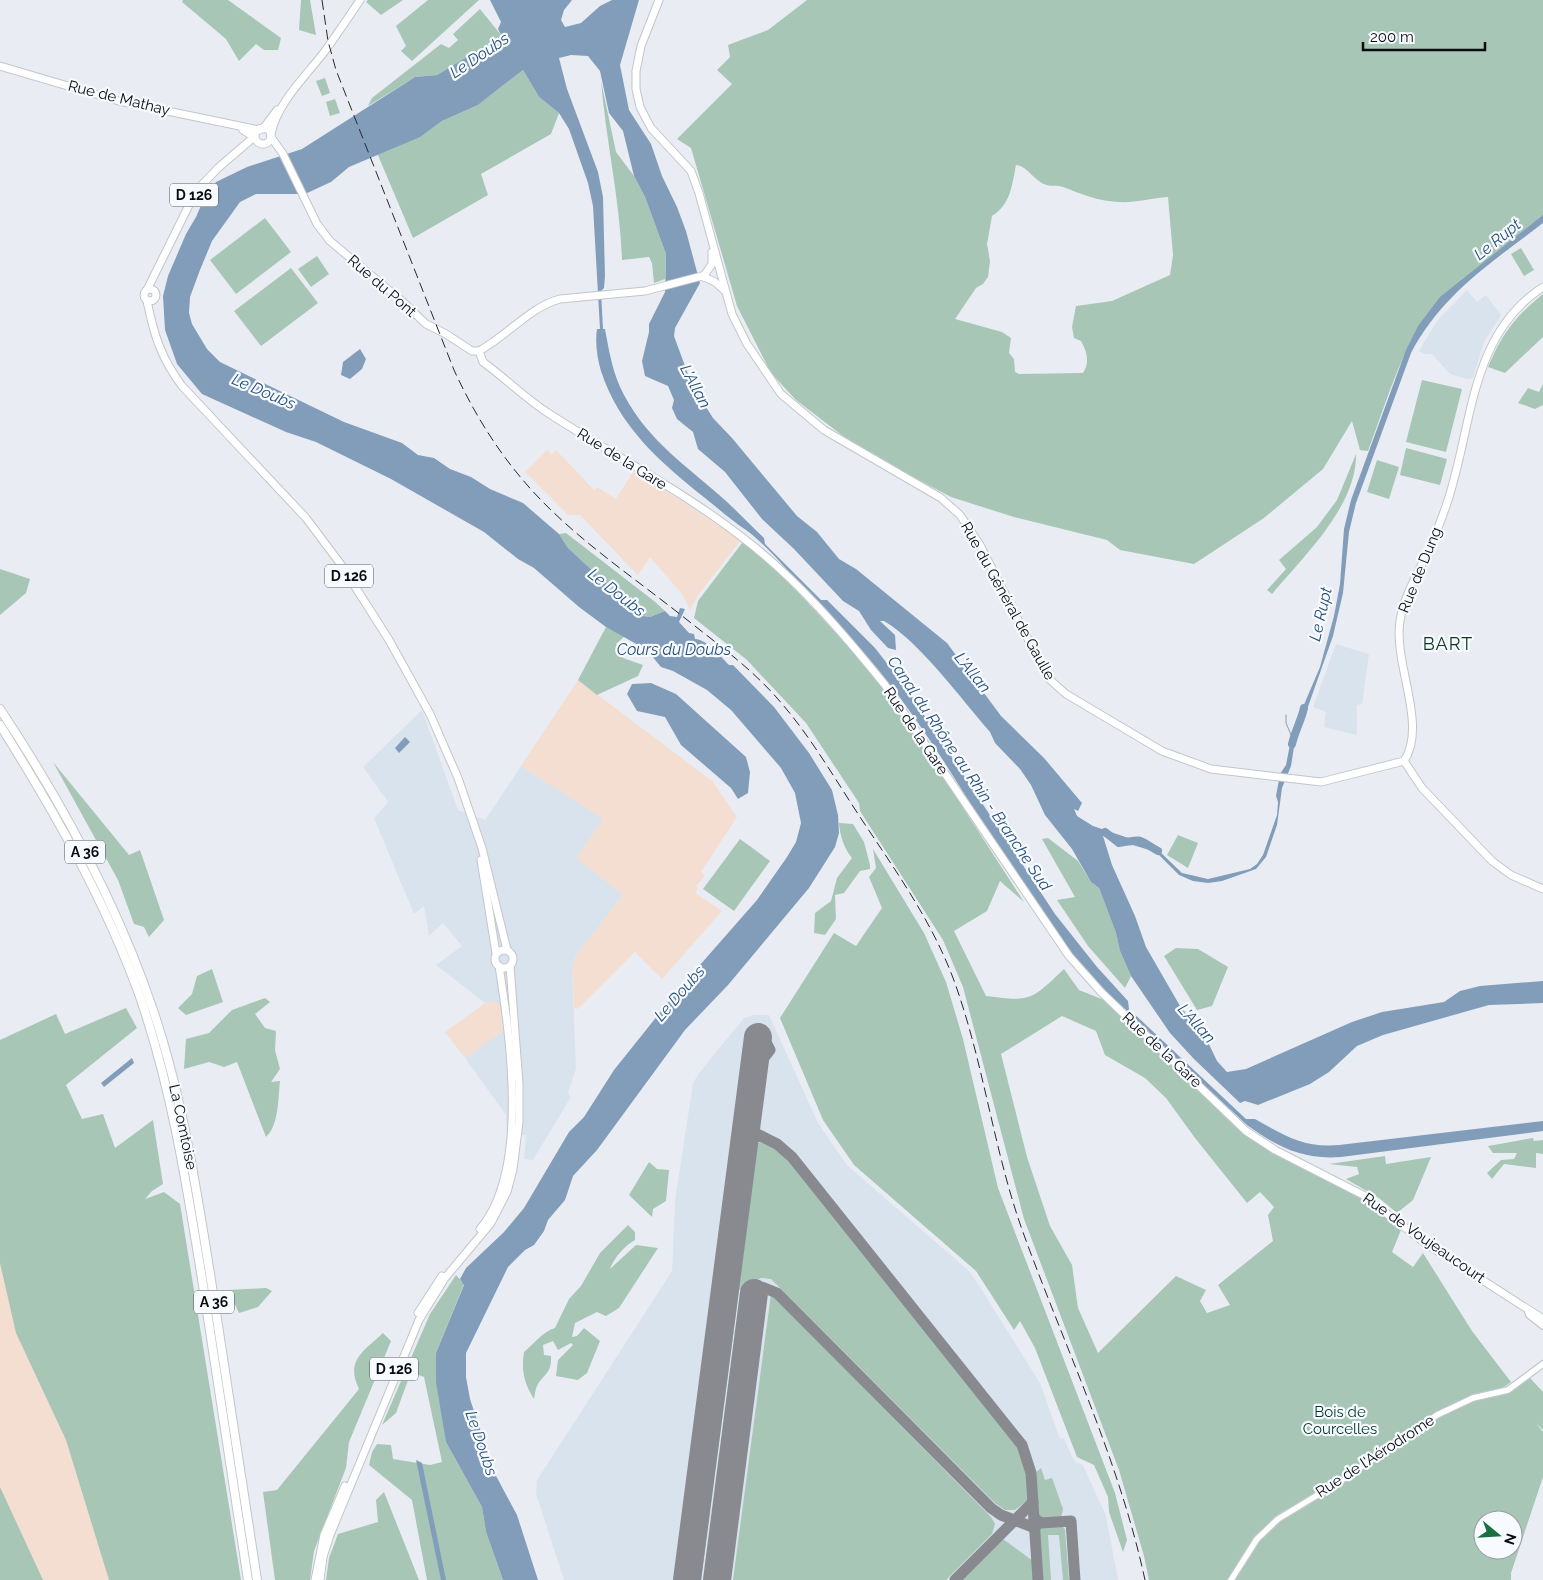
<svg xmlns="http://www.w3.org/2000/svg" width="1543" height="1580" viewBox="0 0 1543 1580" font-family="Raleway,sans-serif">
  <rect width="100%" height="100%" fill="#e9edf3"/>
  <g fill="#d9e3ee">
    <polygon points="1467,290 1477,302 1486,295 1501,315 1484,342 1473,378 1467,379 1450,374 1432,354 1424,354 1419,351 1437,321"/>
    <polygon points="1336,644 1369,654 1362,704 1357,705 1357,735 1324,727 1326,712 1313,707"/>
    <polygon points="422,710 458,810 485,820 521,766 604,819 577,858 623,895 575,957 572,968 576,1069 568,1093 571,1097 533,1160 524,1159 526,1135 507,1135 506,1115 465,1058 504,1030 488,1001 485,1003 436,965 462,946 443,923 429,936 424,906 414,914 374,818 388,802 363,767"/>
    <polygon points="754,1015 769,1015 818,1123 847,1165 968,1270 977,1282 1040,1383 1060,1439 1064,1438 1072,1457 1076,1462 1083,1465 1106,1516 1118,1580 564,1580 536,1494 537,1480 672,1271 675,1201 693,1083 699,1073 744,1018"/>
  </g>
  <g fill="#f4ded1">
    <polygon points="547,450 552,455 556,450 594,490 597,487 616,499 634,470 741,540 698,595 690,610 683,595 650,557 638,575 580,515 568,515 525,472"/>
    <polygon points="578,680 712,781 737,817 701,872 705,876 696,886 698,888 695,893 722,911 662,979 635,952 578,1009 574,1007 572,968 575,957 623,895 576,858 603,819 521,766"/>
    <polygon points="488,1001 501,1004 504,1030 465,1058 445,1032"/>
    <polygon points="0,1127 200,1580 0,1580"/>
  </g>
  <g fill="#a7c6b6" fill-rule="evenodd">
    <polygon points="183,0 228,0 281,38 278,50 264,50 256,44 239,61 226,39 182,2"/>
    <polygon points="301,0 310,0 316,35 299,30"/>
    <polygon points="368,0 403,0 381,15 366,2"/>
    <polygon points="428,0 479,0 412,61 401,51 406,46 396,26"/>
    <path d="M 807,0 L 1543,0 L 1543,218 C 1507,246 1439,292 1417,330 C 1396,367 1383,411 1368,451 L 1360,450 L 1352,421 L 1323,469 L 1264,518 L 1194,564 L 1120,550 L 1107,540 L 1014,517 L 951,497 L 860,449 L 796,400 L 771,373 L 737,306 L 691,148 L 677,139 L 732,84 L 717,70 L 730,57 L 728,45 L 768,30 ZM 1016,165 C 1027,166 1034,180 1044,184 C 1050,187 1057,185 1063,187 C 1081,194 1098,201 1118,202 C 1135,203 1152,198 1168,197 L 1173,255 L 1170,275 L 1112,301 L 1076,306 L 1072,327 L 1074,338 L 1081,341 C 1087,352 1090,362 1083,373 L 1019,374 L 1015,372 L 1014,359 L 1009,353 L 1011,338 L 1002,332 L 955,319 L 976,288 L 983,284 L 988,277 L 990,261 L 987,244 L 992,216 C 1011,204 1012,185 1016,165 Z"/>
    <polygon points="480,9 501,35 495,40 437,75 415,77 368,106 372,98 441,44 449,48 458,40 453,34"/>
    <polygon points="523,70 539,97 559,113 551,134 481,174 488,195 413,238 377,153 422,135 442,121 478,105"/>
    <polygon points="325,78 330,93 322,96 316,81"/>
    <path d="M 601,81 L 616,152 L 634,176 L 645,197 L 666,254 L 665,279 L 654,283 L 652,263 L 649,257 L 622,260 C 620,200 606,141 601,81 Z"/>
    <polygon points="335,99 340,113 330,116 326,102"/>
    <polygon points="265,218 291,252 236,294 210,260"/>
    <polygon points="1521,248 1534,270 1524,276 1511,254"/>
    <polygon points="317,256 329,274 311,287 298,269"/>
    <polygon points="291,268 318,303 261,346 234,311"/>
    <path d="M 1543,294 L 1543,337 L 1505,373 L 1488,367 C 1503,332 1514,318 1543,294 Z"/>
    <polygon points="1422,380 1462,389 1446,452 1406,442"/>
    <polygon points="1543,384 1543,405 1535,409 1518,403 1528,388 1539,392"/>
    <polygon points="1406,448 1447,459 1440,485 1400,475"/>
    <path d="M 1356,454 C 1357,506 1303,557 1272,594 L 1267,590 L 1286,569 L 1279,560 L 1317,527 L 1337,500 Z"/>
    <polygon points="1377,460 1399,467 1389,499 1367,492"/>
    <polygon points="566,533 654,601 665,611 650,617 636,615 622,605 613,595 608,585 568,548 559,534"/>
    <path d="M 742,543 L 746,544 L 782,575 L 872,672 L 918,738 L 1024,902 L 1000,881 L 987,911 L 954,931 L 986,996 C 1032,1002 1031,1000 1064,969 L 1079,990 L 1104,1000 L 1243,1134 L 1367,1202 L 1401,1230 L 1392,1252 L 1413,1267 L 1423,1253 L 1472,1331 L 1511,1382 L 1504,1387 L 1510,1393 L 1530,1378 L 1543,1392 L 1543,1430 L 1536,1423 L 1543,1432 L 1543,1477 L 1511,1573 L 1511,1580 L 1149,1580 L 1144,1556 L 1119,1470 L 1024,1219 L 963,987 L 943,940 L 860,811 L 859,803 L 806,723 L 747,660 L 694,618 L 698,601 ZM 1062,1016 L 1096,1031 L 1105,1055 L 1145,1078 L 1166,1098 L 1195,1138 L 1247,1203 L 1260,1192 L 1274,1207 L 1268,1215 L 1273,1241 L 1218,1285 L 1230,1305 L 1207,1313 L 1200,1301 L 1206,1290 L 1176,1276 L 1098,1353 L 1078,1308 L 1072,1265 L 1050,1226 L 1027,1157 L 1001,1054 ZM 1483,1520 L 1513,1520 L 1513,1550 L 1483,1550 Z"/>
    <polygon points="0,569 30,579 26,593 0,615"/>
    <polygon points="606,627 625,636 616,644 623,658 643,665 638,676 597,695 578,680"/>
    <polygon points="53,762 129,855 140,850 164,920 149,937 144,927 134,924 118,880"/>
    <path d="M 839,823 L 853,824 L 864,842 L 870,865 L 870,869 L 860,871 L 844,893 L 835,895 L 836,919 L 825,935 L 814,933 L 815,913 L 831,901 L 837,878 L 852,858 C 844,848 840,836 839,823 Z"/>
    <polygon points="1178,835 1198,843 1188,868 1167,855"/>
    <polygon points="1048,838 1078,861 1091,882 1099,888 1116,933 1120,951 1131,976 1125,988 1088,946 1057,900 1075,897 1042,839"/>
    <polygon points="740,839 770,861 734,911 703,889"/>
    <polygon points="873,849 924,933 946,982 963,1039 998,1188 1115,1493 1127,1540 1123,1552 1109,1512 1108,1497 1094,1465 1077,1457 1035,1348 1020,1321 1014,1330 976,1271 854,1165 823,1120 780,1018 834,933 856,946 882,908 869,877 876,868"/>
    <polygon points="1176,948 1198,949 1228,967 1212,1006 1197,1010 1164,956"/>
    <polygon points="212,969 223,1002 186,1015 178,1008 192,994 197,976"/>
    <path d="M 265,998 L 270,1002 L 255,1014 L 265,1028 L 276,1031 L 275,1050 L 280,1069 L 271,1082 L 280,1081 C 278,1099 279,1125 266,1137 L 237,1062 L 224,1067 L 209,1062 L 184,1069 L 186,1039 L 209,1033 L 232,1010 Z"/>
    <polygon points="126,1008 137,1028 66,1085 82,1119 103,1114 115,1148 153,1120 163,1184 152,1191 145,1199 164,1192 180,1204 241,1580 109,1580 66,1440 16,1333 0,1263 0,1040 56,1014 65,1034"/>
    <polygon points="1533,1138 1534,1141 1543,1140 1543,1154 1536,1153 1536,1168 1504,1164 1492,1179 1487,1173 1501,1160 1514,1159 1517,1153 1493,1153 1488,1146"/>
    <polygon points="764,1141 778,1148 788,1158 1020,1448 1028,1471 1029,1499 1015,1510 1005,1510 995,1503 771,1279 761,1278 739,1290 701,1580 694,1580 750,1151 755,1144"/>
    <polygon points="1385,1156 1386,1164 1431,1157 1413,1200 1397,1213 1379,1198 1346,1179 1359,1174 1357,1167 1329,1164"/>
    <polygon points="649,1162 657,1169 669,1170 666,1201 653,1209 652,1217 629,1195"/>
    <path d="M 628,1225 L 635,1232 L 635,1240 C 624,1246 614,1258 610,1269 L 636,1245 L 658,1248 L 619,1308 L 606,1316 L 597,1312 L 575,1323 L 572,1337 L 577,1336 L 584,1328 L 600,1341 L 587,1373 L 578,1380 L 556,1376 L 558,1360 L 573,1345 L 571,1343 L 558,1350 L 553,1341 L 543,1345 L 544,1355 L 551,1356 C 552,1374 543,1374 537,1386 C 535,1390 535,1395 534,1399 C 524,1383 521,1370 524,1352 C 535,1343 542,1332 555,1328 L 569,1299 L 581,1286 L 600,1253 Z"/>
    <polygon points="456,1275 464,1284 436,1353 446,1442 482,1507 486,1532 503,1580 427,1580 412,1500 369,1465 372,1452 377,1444 391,1445 393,1459 430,1465 442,1462 424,1377 411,1372 396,1413 382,1425 430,1314"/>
    <polygon points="266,1288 272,1291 258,1307 239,1313 228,1290"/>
    <polygon points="771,1294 991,1517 995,1524 992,1534 946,1580 733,1580"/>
    <path d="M 383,1333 L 391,1341 L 349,1442 L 346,1468 L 314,1551 L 310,1580 L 275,1580 L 263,1492 L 277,1490 L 359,1389 C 345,1360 364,1351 383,1333 Z"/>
    <polygon points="1041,1468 1045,1480 1052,1478 1063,1509 1061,1518 1042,1519 1037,1517 1034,1474"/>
    <polygon points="0,1487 43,1580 0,1580"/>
    <polygon points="384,1492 419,1580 326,1580 329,1558 338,1534 378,1522 376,1500"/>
    <polygon points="1060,1524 1065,1529 1069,1580 1063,1580 1059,1535 1048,1535 1051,1580 1041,1580 1038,1529 1042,1526"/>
    <polygon points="1003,1539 1033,1561 1035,1580 960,1580"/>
  </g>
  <g fill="#829dba">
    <path d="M 490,0 L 572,0 L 564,10 L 561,20 L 565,27 L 581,23 L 600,6 L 612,0 L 639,0 L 620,65 L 629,110 L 651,144 L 662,176 L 677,207 L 686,231 L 700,283 L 675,328 L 674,336 L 692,385 L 713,418 L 732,438 L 797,516 L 817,532 L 839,559 L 856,569 L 947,643 L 1001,716 L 1044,758 L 1082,803 L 1078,811 L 1074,809 L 1077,816 L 1093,826 L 1155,847 L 1182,873 L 1208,879 L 1250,869 L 1257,864 L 1263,855 L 1277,815 L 1278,802 L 1276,796 L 1280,774 L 1286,765 L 1292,734 L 1296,735 L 1291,766 L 1282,788 L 1277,825 L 1266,857 L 1256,869 L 1222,881 L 1208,883 L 1193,881 L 1179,875 L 1156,852 L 1103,836 L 1112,865 L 1135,916 L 1146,947 L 1180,1006 L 1206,1038 L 1217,1061 L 1227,1072 L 1246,1069 L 1352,1022 L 1382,1012 L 1444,1002 L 1460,991 L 1480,986 L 1543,981 L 1543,1003 L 1489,1005 L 1383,1035 L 1357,1046 L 1329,1072 L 1310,1084 L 1258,1105 L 1245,1101 L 1240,1103 L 1194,1059 L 1170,1033 L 1131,976 L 1120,951 L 1116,933 L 1099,888 L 1091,882 L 1072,849 L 1045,815 L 1031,785 L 1020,769 L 995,743 L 990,732 C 961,699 920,642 884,621 L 880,621 L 895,635 L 896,650 L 888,648 L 871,630 L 859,611 L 843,601 L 794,549 L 762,519 L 725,472 L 698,449 L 693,432 L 677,419 L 672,408 L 674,400 L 668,386 L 645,376 L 642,361 L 649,332 L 649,324 L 665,292 L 666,254 L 645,197 L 634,176 L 623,131 L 609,113 L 600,71 L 588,56 L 571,55 L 559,58 L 567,89 L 598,172 L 603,197 L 605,276 L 604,288 L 601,291 L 603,329 L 605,329 C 609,351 613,375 624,395 C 649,442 687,466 726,501 C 739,513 751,526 764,538 L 765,544 L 821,600 L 827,600 L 875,648 L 907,689 L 1055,914 L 1097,967 L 1128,1001 L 1129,1009 L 1246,1119 L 1255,1119 C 1285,1136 1304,1148 1339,1145 L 1543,1121 L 1543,1131 L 1341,1157 C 1303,1160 1277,1147 1247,1125 C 1180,1062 1108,1002 1052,928 C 1007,868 971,801 929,739 C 892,683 849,633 802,586 C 788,571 762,541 746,530 C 732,521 719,509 705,498 C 661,463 619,427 601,371 C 597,358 595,342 597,329 L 600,329 L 593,206 L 588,183 L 569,129 L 559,113 L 539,97 L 523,70 L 478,105 L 442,121 L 420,137 L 349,167 L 331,182 L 305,194 L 256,194 L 240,202 L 212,241 L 200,270 L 190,297 L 189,313 L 192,324 L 207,349 L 220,362 L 344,422 L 402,443 L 418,455 L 434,458 L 450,469 L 471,477 L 490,489 L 523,503 L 559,534 L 568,548 L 608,585 L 613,595 L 622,605 L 636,615 L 650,617 L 665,611 L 670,616 L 677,617 L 680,608 L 685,609 L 679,622 L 689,633 L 694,634 L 695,639 C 708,640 720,656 729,665 L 733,665 L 774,707 L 809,753 L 832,790 L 838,815 L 839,833 L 835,847 L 809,888 L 728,985 L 685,1030 L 597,1150 L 573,1176 L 565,1200 L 548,1220 L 544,1231 L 534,1245 L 525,1250 L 508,1267 L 466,1353 L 466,1377 L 470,1399 L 495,1474 L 517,1515 L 538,1580 L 503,1580 L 486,1532 L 482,1507 L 446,1442 L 436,1382 L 436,1353 L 464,1285 L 460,1279 L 466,1268 L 504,1232 L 524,1208 L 569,1132 L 584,1117 L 614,1070 L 678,990 L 757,900 L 787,857 L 796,842 L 801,823 L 795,793 L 781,768 L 731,710 L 707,690 L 673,671 L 661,667 L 647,650 L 606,627 L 579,607 L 534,568 L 518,559 L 484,532 L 391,479 L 316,442 L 286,432 L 202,394 L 177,364 L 165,330 L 163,296 L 168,276 L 186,234 L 196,217 L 206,194 L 216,182 L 247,167 L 302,149 L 415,77 L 437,75 L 495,40 L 501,35 L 498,29 L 501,22 Z"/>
    <path d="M 1543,215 L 1543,223 C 1491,263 1442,294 1411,353 L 1356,503 L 1349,532 L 1343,593 L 1333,636 L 1304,718 L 1301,717 L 1303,707 L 1320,667 L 1334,616 L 1340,584 L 1344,529 L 1351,500 L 1406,350 L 1418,326 L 1440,297 Z"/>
    <polygon points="360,349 366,359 362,369 350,379 341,375 343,362"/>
    <polygon points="651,683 676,694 746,757 750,772 748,793 738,799 731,788 681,745 665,717 637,711 627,694 632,684"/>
    <polygon points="405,737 410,742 399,753 395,748"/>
    <polygon points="132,1058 134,1063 104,1087 101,1083"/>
    <polygon points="416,1460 422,1463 446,1580 441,1580"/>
  </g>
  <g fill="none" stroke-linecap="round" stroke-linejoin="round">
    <polyline stroke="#829dba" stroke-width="1" points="1286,715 1286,723 1292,737"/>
    <g stroke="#829dba" stroke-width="8">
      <path d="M 1292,744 C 1295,731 1301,721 1304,708"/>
      <path d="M 1105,832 L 1119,843 C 1145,839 1135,838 1158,851"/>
    </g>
    <g stroke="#888a8f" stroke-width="11">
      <polyline points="754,1071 770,1050 767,1044 762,1043 755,1046 753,1053 756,1058"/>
      <polyline points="748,1119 753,1132 777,1144 792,1157 1022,1445 1031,1473 1038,1580"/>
      <polyline points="744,1147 752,1138 761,1136"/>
      <polyline points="754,1293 762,1287 777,1293 991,1508 1001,1515 1035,1528 1037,1524"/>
      <polyline points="1034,1518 1041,1523 1071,1521 1075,1580"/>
      <polyline points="955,1580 1033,1502"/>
    </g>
    <g stroke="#888a8f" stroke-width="28">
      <polyline points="687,1580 758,1037"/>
      <polyline points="717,1580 754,1293"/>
    </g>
    <defs>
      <g id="minor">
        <polyline points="1527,1309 1529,1315 1543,1326"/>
        <polyline points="1231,1580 1257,1539 1278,1519 1339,1482 1437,1415 1473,1398 1508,1390 1543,1364"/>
      </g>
      <g id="major">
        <polyline points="659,0 641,46 636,71 636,89 640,107 651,128 691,171 699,193 732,314 747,344 781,394 824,430 941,498 960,515 980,545 1048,678 1066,694 1162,751 1211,769 1321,782 1404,761 1422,788 1492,861 1511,875 1543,889"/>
        <polyline points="0,66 119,101 259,130"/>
        <circle cx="263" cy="136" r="8"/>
        <polyline points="263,129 277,110"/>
        <path d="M 271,134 C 277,103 306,76 325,51 C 337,34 349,17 360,0"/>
        <polyline points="271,137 283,154 317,224 330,241 403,302 426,324 446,334 472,351 479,351"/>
        <polyline points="703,277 712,264 712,252"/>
        <circle cx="150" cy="295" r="6"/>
        <polyline points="147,290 196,191 218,168 254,137 243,130"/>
        <path d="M 147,301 C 154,335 161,358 182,386 L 306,518 L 342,566 L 389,640 L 430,714 L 458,778 L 482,848 L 507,950"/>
        <path d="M 479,351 L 483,362 C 505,378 525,398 548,413 C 613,455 683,491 743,538 C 797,579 843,633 885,685 L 1069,956 L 1101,992 L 1246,1131 L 1275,1150 L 1363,1195 L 1425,1243 L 1543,1319"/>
        <path d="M 479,351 C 507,336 530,307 560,299 L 645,291 L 702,276 L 715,282 L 725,291"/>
        <path d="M 1404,761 C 1428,725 1393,663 1400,621 C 1404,595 1418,574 1428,551 C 1435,537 1440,523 1445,509 C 1473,432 1467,336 1543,287"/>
        <polyline points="481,860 496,953"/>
        <circle cx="504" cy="959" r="9"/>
        <path d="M 480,1229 C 530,1170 510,1037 499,966"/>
        <polyline points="418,1313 442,1276"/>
        <polyline points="315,1580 324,1535 345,1486"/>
        <polyline points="320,1580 323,1557 330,1535 419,1320 445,1278 491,1223 507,1192 513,1169 519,1122 519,1084 510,966"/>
      </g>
      <g id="highway">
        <path d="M 0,709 C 63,804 118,905 154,1013 C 184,1103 198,1199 213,1293 C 227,1388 242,1484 257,1580"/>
        <path d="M 0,725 C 54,811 104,898 139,994 C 172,1088 187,1187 203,1285 C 218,1383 233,1482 248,1580"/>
      </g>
    </defs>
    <use href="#minor" stroke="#c1c6cb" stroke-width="8"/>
    <use href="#major" stroke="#c1c6cb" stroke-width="9"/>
    <use href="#highway" stroke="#c1c6cb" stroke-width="10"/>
    <use href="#minor" stroke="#fff" stroke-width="5.5"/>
    <use href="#major" stroke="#fff" stroke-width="7"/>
    <use href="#highway" stroke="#fff" stroke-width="8"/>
    <path stroke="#27282b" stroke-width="1" stroke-dasharray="10 5" stroke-linecap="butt" d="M 322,0 L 328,41 L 336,70 L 454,370 C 472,409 494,446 522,479 C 568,534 631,575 686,619 C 720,646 755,671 783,705 C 812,739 835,779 860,817 C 897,873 937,928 958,992 C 985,1071 995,1156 1024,1235 C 1066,1350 1119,1460 1145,1580"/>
  </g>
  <g text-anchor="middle" stroke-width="4.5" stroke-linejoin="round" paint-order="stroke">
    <g fill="#f7fbff" stroke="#525456" stroke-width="1">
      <rect x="170" y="183.5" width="48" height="23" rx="4"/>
      <rect x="325" y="564.5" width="48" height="23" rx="4"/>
      <rect x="65" y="840.5" width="40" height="23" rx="4"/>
      <rect x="194" y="1290.5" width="40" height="23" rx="4"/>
      <rect x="370" y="1357.5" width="48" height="23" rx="4"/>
    </g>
    <g font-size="14" font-weight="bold" fill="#0b0c0e">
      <text x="194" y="200">D 126</text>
      <text x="349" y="581">D 126</text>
      <text x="85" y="857">A 36</text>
      <text x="214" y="1307">A 36</text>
      <text x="394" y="1374">D 126</text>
    </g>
    <g font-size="15" fill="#0b0c0e" stroke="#f7fbff">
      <text transform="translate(119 98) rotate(14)" y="5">Rue de Mathay</text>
      <text transform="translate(382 286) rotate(41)" y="5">Rue du Pont</text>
      <text transform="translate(622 459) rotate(32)" y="5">Rue de la Gare</text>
      <text transform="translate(1420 570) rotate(-68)" y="5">Rue de Dung</text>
      <text transform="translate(1008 601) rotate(61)" y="5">Rue du Général de Gaulle</text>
      <text transform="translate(916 731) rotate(56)" y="5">Rue de la Gare</text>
      <text transform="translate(1162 1050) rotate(43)" y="5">Rue de la Gare</text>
      <text transform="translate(183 1127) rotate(78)" y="5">La Comtoise</text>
      <text transform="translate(1424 1238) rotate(35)" y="5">Rue de Voujeaucourt</text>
      <text transform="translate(1375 1456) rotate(-33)" y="5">Rue de l'Aérodrome</text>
    </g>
    <g font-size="15" fill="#003925" stroke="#f7fbff">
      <text x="1340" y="1417">Bois de<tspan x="1340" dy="17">Courcelles</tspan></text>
    </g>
    <g font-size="16" font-style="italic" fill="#274f79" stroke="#f7fbff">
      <text transform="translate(479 55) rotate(-34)" y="6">Le Doubs</text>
      <text transform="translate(1497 239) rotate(-39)" y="6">Le Rupt</text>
      <text transform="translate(696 386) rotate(62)" y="6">L'Allan</text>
      <text transform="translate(264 391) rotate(23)" y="6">Le Doubs</text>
      <text transform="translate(617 592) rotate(38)" y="6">Le Doubs</text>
      <text transform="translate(1320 614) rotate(-77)" y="6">Le Rupt</text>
      <text x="674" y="655">Cours du Doubs</text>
      <text transform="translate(973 672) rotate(51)" y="6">L'Allan</text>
      <text transform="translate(970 773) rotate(56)" y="6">Canal du Rhône au Rhin - Branche Sud</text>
      <text transform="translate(679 993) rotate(-49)" y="6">Le Doubs</text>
      <text transform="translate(1197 1023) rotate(48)" y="6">L'Allan</text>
      <text transform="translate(482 1443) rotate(71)" y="6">Le Doubs</text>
    </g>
    <g font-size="18" letter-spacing="1" fill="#0f361f" stroke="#f7fbff">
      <text x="1448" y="650">BART</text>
    </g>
  </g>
  <g transform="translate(1498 1535) rotate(108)"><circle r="24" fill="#f7fbff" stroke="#999b9f"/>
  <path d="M0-4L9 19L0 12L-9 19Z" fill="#1a6f41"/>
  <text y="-8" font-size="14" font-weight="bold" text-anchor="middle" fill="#0b0c0e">N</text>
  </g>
  <path d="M1363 42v8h122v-8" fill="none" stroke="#0b0c0e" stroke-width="2.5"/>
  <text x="1370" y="42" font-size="15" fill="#0b0c0e" stroke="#f7fbff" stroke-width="4" paint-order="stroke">200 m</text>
</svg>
